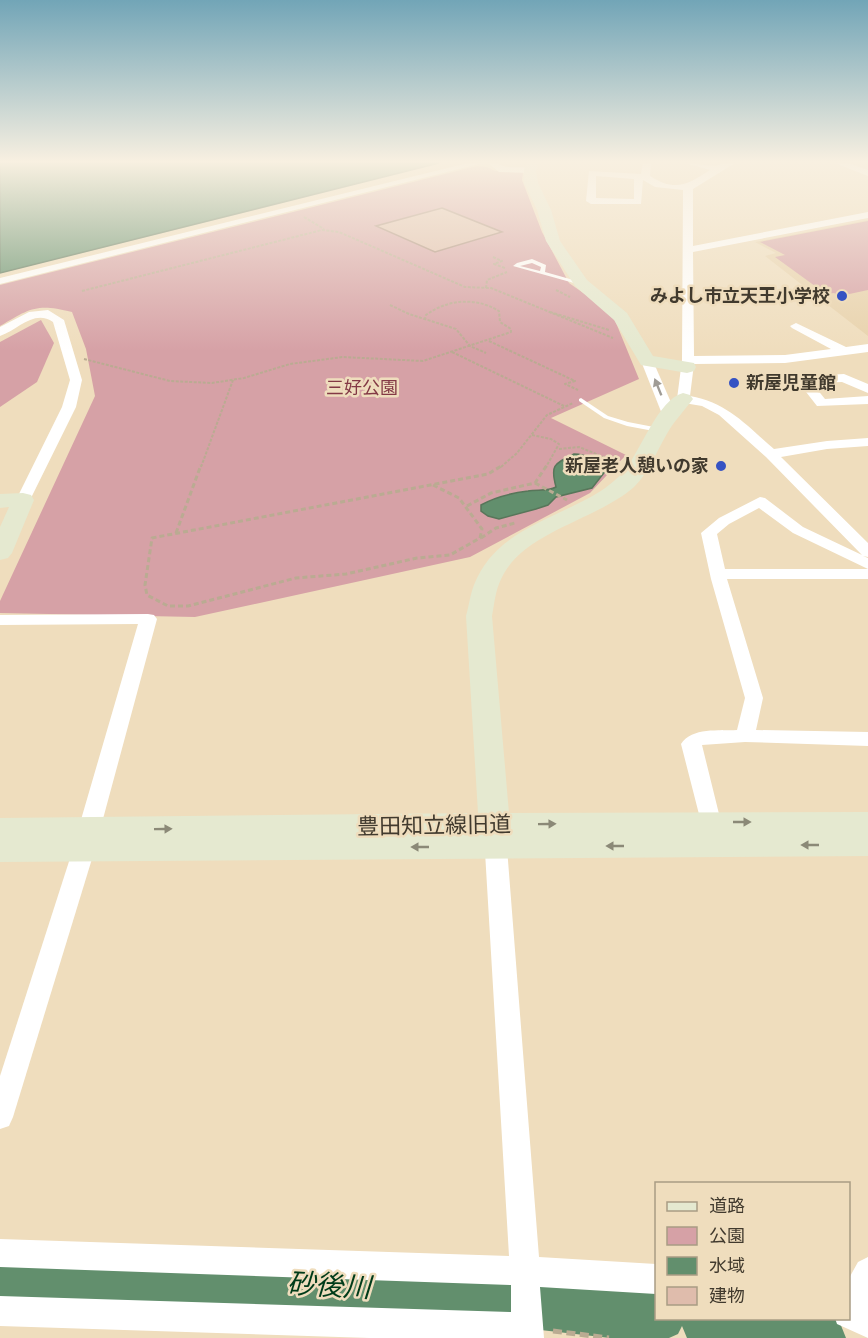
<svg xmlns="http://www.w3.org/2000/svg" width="868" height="1338" viewBox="0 0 868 1338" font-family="Mulish,'Noto Sans JP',sans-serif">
  <rect width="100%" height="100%" fill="#efddbd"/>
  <polygon fill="#e8d2ac" points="868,220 868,336 765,256 776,253 755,242"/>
  <g fill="#d6a1a6">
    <path d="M 477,166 L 487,167 L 495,171 L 523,172 L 522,180 L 542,232 L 569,283 L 612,313 L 639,379 L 551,418 L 626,455 L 590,493 L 470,557 L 195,617 L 0,613 L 0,601 L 95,396 L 86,349 L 72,312 C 37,303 30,308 0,326 L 0,285 Z"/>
    <polygon points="868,221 868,290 840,296 834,293 826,294 775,257 785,255 760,242"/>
    <polygon points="41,320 54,343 37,382 0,407 0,342"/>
  </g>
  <g fill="#628f6d" stroke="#58765a" stroke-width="1.5">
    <polygon points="0,163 439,163 0,273"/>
    <path d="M 574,454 C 585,454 601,461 607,469 L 592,488 L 556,497 L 548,505 L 536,509 L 499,519 L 488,516 L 481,511 L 481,505 C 495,497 512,493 528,491 C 537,489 547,492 556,487 C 550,465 554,464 574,454 Z"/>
  </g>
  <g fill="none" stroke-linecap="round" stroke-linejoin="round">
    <polygon fill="#628f6d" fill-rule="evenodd" points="0,1240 480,1261 656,1281 656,1318 838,1318 846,1338 687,1338 682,1326 678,1334 669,1338 610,1338 480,1323 0,1300"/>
  </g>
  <polygon fill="#dfbcac" stroke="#a88878" stroke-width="1.5" points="442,208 502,232 435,252 376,226"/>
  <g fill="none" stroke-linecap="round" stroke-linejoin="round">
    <g stroke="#baab92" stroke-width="2" stroke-dasharray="3 1.5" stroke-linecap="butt">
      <polyline points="304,217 324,229"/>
      <polyline points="493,257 502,261 494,264 505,268"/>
      <polyline points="486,288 487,280 507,272"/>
      <polyline points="556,290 570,297"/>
      <polyline points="82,291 322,230 339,232 465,287 491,288 613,338"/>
      <polyline points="390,305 409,314 456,329 470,346 486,353"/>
      <polyline points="550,312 609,330"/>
      <polyline points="489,341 575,381 565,384 578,390"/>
      <polyline points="452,352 564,406"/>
      <path d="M 84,359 L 170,381 L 212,383 L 244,378 L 290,364 L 343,357 L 423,361 L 511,332 L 511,329 L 500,322 L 499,311 C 476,297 448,299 426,315 L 425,319"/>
      <polyline points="532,435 551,439 559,444 546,467"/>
      <polyline points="559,449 579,447 611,460 616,455"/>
      <polyline points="201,467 233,380"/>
      <polyline points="501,467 517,453 547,415 573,403"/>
    </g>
    <g stroke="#baab92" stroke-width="3" stroke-dasharray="5 3" stroke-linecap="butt">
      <polyline points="535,483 567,500"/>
      <polyline points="433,485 459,498 482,529 480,538 450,555 417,558 346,574 296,578 188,606 168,606 147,595 145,585 152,538 488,474 503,465"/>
      <polyline points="467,506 491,493 535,483 547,465"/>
      <polyline points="176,533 201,465"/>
      <polyline points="481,538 496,528 515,523"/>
    </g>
    <polyline stroke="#baab92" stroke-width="5" stroke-dasharray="9 4.5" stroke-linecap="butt" points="553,1331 609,1338"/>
    <g fill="#fff" fill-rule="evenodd">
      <path d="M 532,259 L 546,265 L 545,272 L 584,283 L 581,285 L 513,266 L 517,263 ZM 532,263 L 541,267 L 540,271 L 520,266 Z"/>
      <polygon points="581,398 608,416 628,422 659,428 662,430 659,432 627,426 604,418 579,401 579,399"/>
    </g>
    <g fill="#fff" fill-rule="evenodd">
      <polygon points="468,163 483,163 0,284 0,278"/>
      <path d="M 488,163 L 497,163 C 508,171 524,164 534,170 L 530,173 L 499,172 Z"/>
      <path d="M 643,163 L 651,163 L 650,176 C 675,192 687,185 710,170 L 685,163 L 716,166 L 723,163 L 735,163 L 693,189 L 693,246 L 868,212 L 868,218 L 693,252 L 694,356 L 785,355 L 831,349 L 792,328 L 790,326 L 796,323 L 846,347 L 868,344 L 868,352 L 785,363 L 694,364 L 690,396 C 728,403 746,425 774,449 L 827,441 L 868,438 L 868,446 L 827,449 L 781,457 L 868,543 L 868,557 L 863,556 L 868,558 L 868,569 L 793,533 L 759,508 L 729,524 L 717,534 L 725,569 L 868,569 L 868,579 L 727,579 L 763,698 L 756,730 L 868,732 L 868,746 L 745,742 L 702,745 L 721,822 L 718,827 L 711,830 L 704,827 L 701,822 L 681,744 C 692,727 719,731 737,730 L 745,698 L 711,579 L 701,533 L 719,518 L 760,497 L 765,498 L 803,527 L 862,555 L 766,457 L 719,415 L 702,406 L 678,402 L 677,399 L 682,360 L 683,190 L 655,187 L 643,180 L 641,204 L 591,204 L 586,201 L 589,171 L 641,174 ZM 596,176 L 634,179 L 634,199 L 596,198 Z"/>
      <polygon points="835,163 848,163 868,170 868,176"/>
      <path d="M 48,310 L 64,320 L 82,380 L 76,407 L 30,500 L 23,504 L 16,500 L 62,407 L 70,380 L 53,322 C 34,309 18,330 0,336 L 0,327 L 29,312 Z"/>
      <polygon points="647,357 653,361 676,414 674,417 669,418 662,414 641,361"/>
      <polygon points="844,374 868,384 868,393 842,382 812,383 825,399 868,396 868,404 817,406 799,383 803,377 807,376"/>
      <polygon points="148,614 154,615 157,619 100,830 96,835 89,838 82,835 78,830 138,624 0,625 0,615"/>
      <polygon points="495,827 502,829 506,835 539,1257 656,1264 656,1294 540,1287 544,1338 370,1338 0,1326 0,1296 511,1312 511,1285 0,1267 0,1239 509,1256 484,835 488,829"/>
      <polygon points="84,841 92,843 95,849 13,1117 9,1126 0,1129 0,1076 73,849 76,843"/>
      <polygon points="868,1257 868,1338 837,1324 835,1318 848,1318 848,1280 858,1262"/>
    </g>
    <g fill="#e5e9d0" fill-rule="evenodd">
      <polygon points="527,163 539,163 536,170 538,183 551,210 560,241 587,280 627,313 653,356 694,363 696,367 694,371 687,373 641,365 614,320 575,286 546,241 537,210 524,183 524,170"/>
      <path d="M 683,393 L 690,395 L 693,399 C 685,410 675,420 668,432 C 657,450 649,473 634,487 C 594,522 518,532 499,584 C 495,594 494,606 492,616 L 509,813 L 868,812 L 868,856 L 0,862 L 0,818 L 478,813 L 466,616 C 469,606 470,595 474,585 C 493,536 541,523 583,501 C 597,494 613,484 623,472 C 640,453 658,399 683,393 Z"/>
      <polygon points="23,493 31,495 34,500 12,553 8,558 0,560 0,527 9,507 0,508 0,494"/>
    </g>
  </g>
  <defs><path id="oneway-solid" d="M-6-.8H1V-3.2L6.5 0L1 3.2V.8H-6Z" transform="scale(1.5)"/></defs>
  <use fill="#a09c96" href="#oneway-solid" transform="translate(658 387) rotate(-112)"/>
  <g fill="#8b8977">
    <use href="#oneway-solid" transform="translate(742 822)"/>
    <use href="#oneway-solid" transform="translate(547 824) rotate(-1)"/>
    <use href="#oneway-solid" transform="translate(163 829) rotate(-1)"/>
    <use href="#oneway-solid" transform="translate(810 845) rotate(180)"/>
    <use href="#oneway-solid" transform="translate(615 846) rotate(180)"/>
    <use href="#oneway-solid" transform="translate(420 847) rotate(180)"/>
  </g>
  <linearGradient id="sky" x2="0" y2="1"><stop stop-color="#72a5b7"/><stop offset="0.46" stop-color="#f8f0e1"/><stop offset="1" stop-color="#f8f0e1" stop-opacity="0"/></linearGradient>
  <rect width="868" height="351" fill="url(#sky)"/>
  <g fill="#3552c3" stroke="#efddbd" stroke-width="2">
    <circle cx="842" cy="296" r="6"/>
    <circle cx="734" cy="383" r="6"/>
    <circle cx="721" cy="466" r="6"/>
  </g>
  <g text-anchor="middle" stroke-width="5" stroke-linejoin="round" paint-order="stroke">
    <g font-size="18" font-weight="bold" fill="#413a2e" stroke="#efddbd" text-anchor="end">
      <text x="830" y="302">みよし市立天王小学校</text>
      <text x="746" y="389" text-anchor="start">新屋児童館</text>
      <text x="709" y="472">新屋老人憩いの家</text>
    </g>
    <g font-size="18" fill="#833945" stroke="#efddbd">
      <text x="362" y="394">三好公園</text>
    </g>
    <g font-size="22" fill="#413a2e" stroke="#efddbd">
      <text transform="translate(434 825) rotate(-1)" y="8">豊田知立線旧道</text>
    </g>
    <g font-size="28" font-style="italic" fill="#003b19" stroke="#efddbd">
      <text transform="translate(329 1285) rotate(3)" y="10">砂後川</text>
    </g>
  </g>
  <rect x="655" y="1182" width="195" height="138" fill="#efddbd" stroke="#a99c84" stroke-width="1.5"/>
  <rect x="667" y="1202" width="30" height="9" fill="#e5e9d0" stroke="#a99c84" stroke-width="1.5"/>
  <text x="709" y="1212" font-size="18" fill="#413a2e">道路</text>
  <rect x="667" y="1227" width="30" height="18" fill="#d6a1a6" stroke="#a99c84" stroke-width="1.5"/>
  <text x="709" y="1242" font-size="18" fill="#413a2e">公園</text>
  <rect x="667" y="1257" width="30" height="18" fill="#628f6d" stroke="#a99c84" stroke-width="1.5"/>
  <text x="709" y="1272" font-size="18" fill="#413a2e">水域</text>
  <rect x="667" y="1287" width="30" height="18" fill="#dfbcac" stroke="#a99c84" stroke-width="1.5"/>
  <text x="709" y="1302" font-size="18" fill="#413a2e">建物</text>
</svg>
